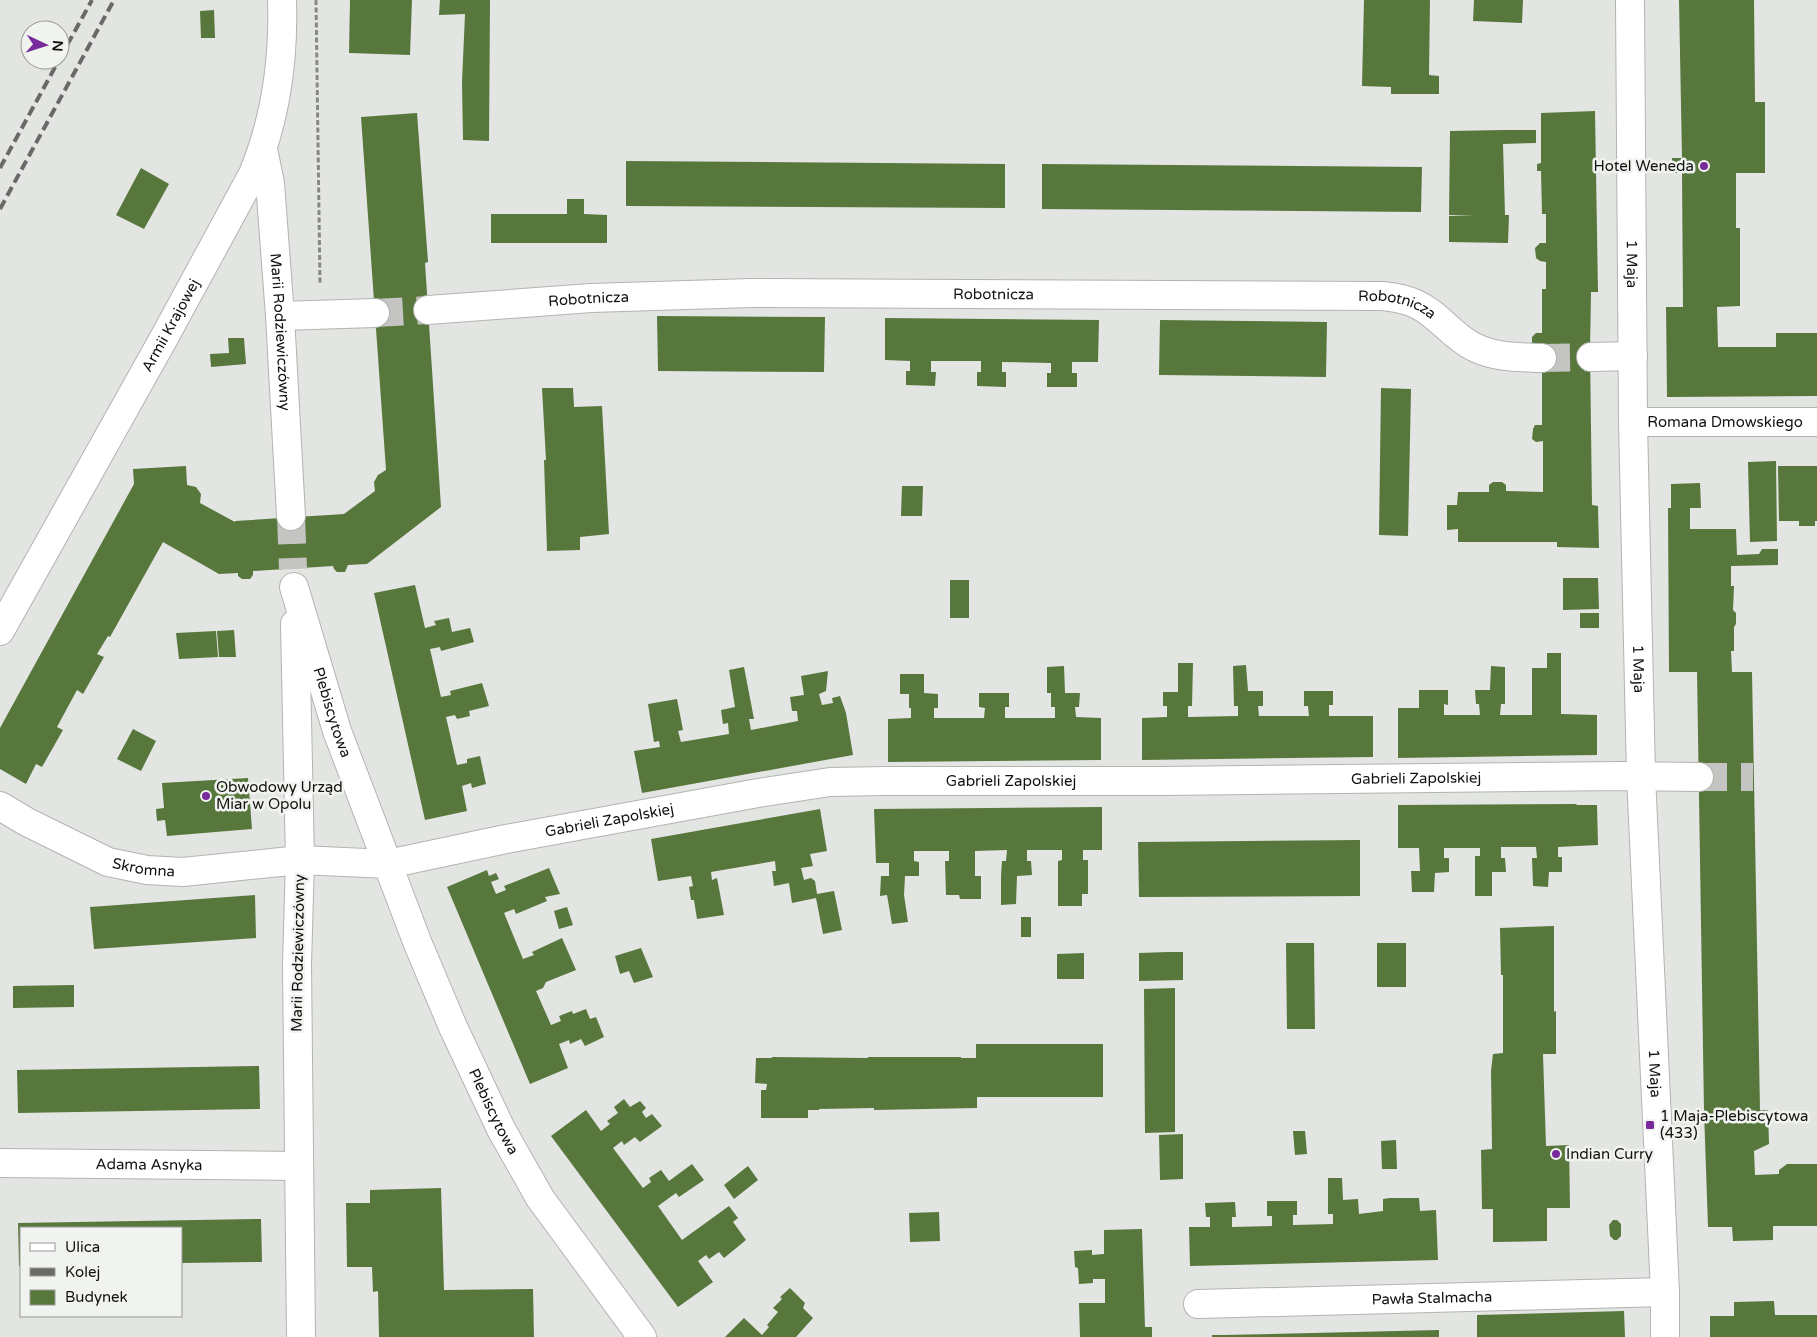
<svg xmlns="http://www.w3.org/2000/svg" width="1817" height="1337" viewBox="0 0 1817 1337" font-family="'Varela Round',sans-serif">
  <rect width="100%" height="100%" fill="#e3e5e2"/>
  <g fill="#57773c">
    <polygon points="350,0 412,0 410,55 349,53"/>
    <polygon points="440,0 490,0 489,141 463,140 462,82 465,14 439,15"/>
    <polygon points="1364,0 1430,0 1429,75 1439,76 1439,94 1391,94 1391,87 1362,86"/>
    <polygon points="1474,0 1523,0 1522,23 1473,21"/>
    <polygon points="1679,0 1754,0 1755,102 1765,102 1765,173 1736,173 1736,228 1740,228 1740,306 1717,307 1718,347 1776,347 1776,333 1817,333 1817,396 1667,397 1666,307 1683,307 1682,173 1672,173 1672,158 1682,158"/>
    <polygon points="214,10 215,38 201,38 200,11"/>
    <polygon points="1595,111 1598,292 1591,292 1590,351 1592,505 1598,506 1599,548 1557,547 1557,542 1458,542 1458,529 1447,530 1447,505 1457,505 1458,492 1489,492 1489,485 1493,482 1502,482 1506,485 1506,491 1543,492 1543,441 1536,442 1532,439 1533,429 1535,425 1542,425 1542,358 1532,346 1532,337 1536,333 1542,333 1542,289 1546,289 1546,262 1540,261 1536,258 1535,248 1540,243 1546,243 1546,214 1542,214 1541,171 1537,171 1537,164 1541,163 1541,113"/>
    <polygon points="417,113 428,262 425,263 441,507 367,564 348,565 345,572 337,572 334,569 333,566 253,571 253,575 250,579 242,579 238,576 238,573 219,574 163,542 110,637 108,636 97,654 104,657 83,694 77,690 57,727 63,730 42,767 36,764 26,784 0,769 0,728 134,484 133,469 186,466 187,485 196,487 201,494 200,503 235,522 235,521 344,514 375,491 374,482 378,475 386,470 361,117"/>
    <polygon points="1503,130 1536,130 1536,143 1503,144 1505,215 1509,215 1508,243 1449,242 1449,216 1474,215 1449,215 1450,131"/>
    <polygon points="626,161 1005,164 1005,208 626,206"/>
    <polygon points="1042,164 1422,167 1421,212 1042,209"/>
    <polygon points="141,168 169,184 144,229 116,215"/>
    <polygon points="567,199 584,199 584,214 607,215 607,243 491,243 491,214 567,214"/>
    <polygon points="657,316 825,317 824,372 658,371"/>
    <polygon points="885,318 1099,320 1098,362 1072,362 1072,373 1077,373 1077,387 1047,387 1047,373 1051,373 1051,363 1002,362 1002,372 1006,372 1006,387 977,386 977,372 981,372 981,361 931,361 931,372 936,372 935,386 906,385 906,371 910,371 910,361 885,360"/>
    <polygon points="1160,320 1327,322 1326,377 1159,375"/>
    <polygon points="228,338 244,338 246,364 211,367 210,354 229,353"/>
    <polygon points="542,388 573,388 574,407 602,406 609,534 580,537 580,550 547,551 544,460 546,460"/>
    <polygon points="1381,388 1411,389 1408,536 1379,535"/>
    <polygon points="1776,461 1777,541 1750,542 1748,462"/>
    <polygon points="1778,466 1817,466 1817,521 1815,521 1815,526 1799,526 1799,521 1779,521"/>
    <polygon points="1700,483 1701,508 1690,508 1690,529 1736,529 1737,555 1759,554 1762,549 1778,549 1778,565 1731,566 1731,586 1734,586 1733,610 1736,613 1736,624 1734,627 1734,651 1731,651 1732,672 1752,672 1760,1110 1768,1110 1769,1144 1754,1151 1755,1175 1779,1174 1779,1170 1787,1164 1817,1164 1817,1226 1773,1226 1773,1240 1733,1241 1732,1227 1708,1227 1704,1111 1697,672 1669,672 1668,508 1671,508 1671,484"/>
    <polygon points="902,486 923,486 922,516 901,516"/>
    <polygon points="1563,578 1598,578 1599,609 1563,610"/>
    <rect x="950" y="580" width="19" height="38"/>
    <polygon points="415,585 425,628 436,625 434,621 449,618 452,632 470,628 474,642 441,651 440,647 430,649 441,697 451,695 450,691 482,683 489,706 469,711 470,716 457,719 455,715 446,717 457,765 467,763 467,759 480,756 486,784 472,788 471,783 462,786 467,811 425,820 374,593"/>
    <rect x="1580" y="613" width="19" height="15"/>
    <polygon points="234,630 236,657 219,657 217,631"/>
    <polygon points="216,631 218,657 179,659 176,633"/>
    <polygon points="1547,653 1561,653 1561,714 1597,715 1597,755 1398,758 1398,708 1419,708 1419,690 1448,690 1448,705 1444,704 1444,715 1480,715 1479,704 1476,704 1475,690 1490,690 1491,666 1505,667 1505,704 1501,704 1500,715 1532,715 1532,668 1547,668"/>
    <polygon points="1178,663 1193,663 1192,706 1188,706 1188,717 1238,716 1238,706 1234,706 1233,666 1246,665 1248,691 1263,691 1263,706 1258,706 1259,716 1309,716 1308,706 1304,706 1304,691 1333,691 1333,705 1329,705 1329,716 1373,716 1373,757 1142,760 1142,718 1167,717 1167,706 1163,706 1163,692 1178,692"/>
    <polygon points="1064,666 1065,693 1080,693 1079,707 1075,707 1076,717 1101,718 1101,760 888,762 888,719 911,718 911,708 909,708 909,694 900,694 900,674 924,674 924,693 938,694 938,708 934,708 934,718 984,718 985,708 979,707 979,693 1009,693 1009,707 1005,707 1005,718 1055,718 1055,707 1051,707 1051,693 1047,693 1047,667"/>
    <polygon points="744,667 754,719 749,719 751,730 798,721 797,711 792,711 790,697 804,695 801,676 828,671 826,691 819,694 822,705 833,703 832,698 840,696 846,713 853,755 642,793 634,751 660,747 659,741 654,742 648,704 677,699 683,730 678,731 681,742 729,734 728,723 723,724 721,710 735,707 729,670"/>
    <polygon points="133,729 156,741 141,771 117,759"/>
    <polygon points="248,778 252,829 167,836 165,820 157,821 156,809 164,808 162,783"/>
    <polygon points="1577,804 1576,805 1597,805 1598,845 1558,847 1558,857 1562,857 1562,872 1549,872 1548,887 1533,886 1532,858 1537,858 1536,847 1501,847 1501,858 1505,858 1506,872 1492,872 1492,896 1475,896 1475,856 1480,856 1480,848 1444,848 1444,858 1449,858 1449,872 1435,873 1434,892 1412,892 1411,871 1420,871 1419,848 1398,848 1398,805"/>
    <polygon points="1102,807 1102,850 1083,850 1083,860 1088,860 1088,894 1082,894 1082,906 1058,906 1058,861 1062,860 1062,850 1027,850 1027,861 1031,861 1032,875 1017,876 1016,904 1001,905 1001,876 1002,861 1006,861 1007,850 975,851 975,876 981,876 981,899 960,899 959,895 946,895 945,861 949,861 949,851 914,851 914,861 919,862 919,876 905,876 904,895 908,922 892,924 887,895 880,896 881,876 889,876 889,863 876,863 874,809"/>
    <polygon points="820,809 827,851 810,854 813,866 801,868 804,880 811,878 815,881 817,894 834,891 842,930 823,934 816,898 792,903 789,883 774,886 772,871 776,871 775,861 711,872 712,880 717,878 724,915 697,919 694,900 691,900 689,887 693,886 691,876 658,881 651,839"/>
    <polygon points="1360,840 1360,896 1139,897 1138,842"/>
    <polygon points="549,868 560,894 545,897 547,901 516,914 514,909 504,913 523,959 534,955 532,952 562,938 576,970 546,982 543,988 536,991 551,1025 561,1021 559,1016 572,1011 573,1014 586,1009 590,1019 596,1017 604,1037 585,1046 581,1039 570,1044 569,1040 559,1044 568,1068 530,1084 447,887 487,870 489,876 496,873 499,879 491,882 496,894 506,890 504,886"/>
    <polygon points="255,895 256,938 94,949 90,907"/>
    <polygon points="567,907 573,925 559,929 554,911"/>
    <rect x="1021" y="917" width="10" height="20"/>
    <polygon points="1554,926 1554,1012 1556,1011 1556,1054 1543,1054 1546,1146 1569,1145 1570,1208 1547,1208 1547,1241 1493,1242 1493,1209 1482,1209 1481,1150 1492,1149 1491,1071 1493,1054 1503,1053 1503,975 1501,975 1500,928"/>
    <polygon points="1286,943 1314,943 1315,1029 1287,1029"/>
    <rect x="1377" y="943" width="29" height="44"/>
    <polygon points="641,948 653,977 634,983 629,971 620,974 615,956"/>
    <polygon points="1168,952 1183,952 1183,980 1139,981 1139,953"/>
    <polygon points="1084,953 1084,979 1057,979 1057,954"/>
    <polygon points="74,985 74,1007 13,1008 13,986"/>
    <polygon points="1175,988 1175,1132 1145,1133 1144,989"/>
    <polygon points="976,1044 1103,1044 1103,1097 977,1097 977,1108 874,1110 874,1108 819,1109 819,1110 808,1110 808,1118 761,1118 761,1090 766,1090 767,1084 755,1083 756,1058 772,1058 772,1057 868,1058 868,1057 961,1057 961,1058 976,1058"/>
    <polygon points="259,1066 260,1109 18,1113 17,1070"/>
    <polygon points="624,1099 630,1107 640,1101 646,1108 642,1112 646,1118 652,1114 662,1126 640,1142 635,1137 624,1145 622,1141 613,1148 643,1188 651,1182 649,1178 661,1170 669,1181 692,1164 704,1180 679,1197 676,1193 658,1206 682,1240 729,1206 738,1218 733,1222 746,1240 724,1258 719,1252 709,1259 706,1255 698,1261 713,1282 678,1307 551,1136 586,1110 601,1131 610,1124 607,1121 618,1113 614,1107"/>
    <polygon points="1293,1131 1305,1131 1307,1154 1295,1155"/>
    <polygon points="1183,1134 1183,1179 1160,1180 1159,1135"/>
    <polygon points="1396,1140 1397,1169 1382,1169 1381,1141"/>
    <polygon points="748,1166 758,1180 734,1199 724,1185"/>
    <polygon points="1328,1178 1342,1178 1343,1200 1358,1199 1359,1214 1383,1211 1383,1199 1390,1198 1419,1198 1420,1211 1436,1210 1438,1260 1190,1266 1189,1227 1210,1227 1210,1217 1206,1217 1205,1203 1235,1202 1236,1217 1232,1217 1232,1227 1272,1226 1272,1216 1267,1216 1267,1201 1297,1201 1297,1215 1293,1215 1293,1225 1333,1224 1333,1214 1328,1214"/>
    <polygon points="441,1188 444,1290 533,1289 534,1337 379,1337 378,1291 373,1292 372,1267 347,1267 346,1203 370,1203 370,1190"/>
    <polygon points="939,1212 940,1241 910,1242 909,1213"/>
    <polygon points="261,1219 262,1262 181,1263 181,1228 21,1228 21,1266 19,1266 18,1223"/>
    <polygon points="1613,1220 1617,1220 1621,1224 1621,1236 1617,1240 1614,1240 1610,1236 1609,1225"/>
    <polygon points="1142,1229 1145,1327 1152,1327 1152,1337 1080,1337 1079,1303 1105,1303 1105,1279 1093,1279 1093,1283 1079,1284 1078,1268 1075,1267 1074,1251 1092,1250 1092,1255 1104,1254 1104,1230"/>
    <polygon points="790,1288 805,1303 803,1308 813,1318 796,1337 725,1337 744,1318 762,1335 769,1327 767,1325 778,1312 773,1308 782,1299 780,1297"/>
    <polygon points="1774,1301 1775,1315 1817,1315 1817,1337 1710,1337 1710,1316 1734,1316 1734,1302"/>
    <polygon points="1624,1311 1625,1337 1477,1337 1477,1315"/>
    <polygon points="1439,1330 1439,1337 1212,1337 1212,1335 1224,1335"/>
  </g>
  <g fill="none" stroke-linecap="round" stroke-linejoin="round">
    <g stroke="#c4c5c2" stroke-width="28" stroke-dasharray="28 14" stroke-linecap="butt">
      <polyline points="375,313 428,310"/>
      <polyline points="1542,358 1591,357"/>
      <polyline points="291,516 293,569"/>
      <polyline points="1699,777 1753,777"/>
    </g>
    <defs>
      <g id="minor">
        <path id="s1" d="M 1630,0 L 1633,422 L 1641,776 L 1665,1292 L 1665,1337"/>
        <path id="s2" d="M 263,149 L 270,183 L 280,316 L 291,516"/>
        <path id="s3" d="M 428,310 L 591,298 L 751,293 L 1382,296 C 1394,297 1405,299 1416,304 C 1438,314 1452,336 1474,347 C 1496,358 1519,357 1542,358"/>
        <polyline points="280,316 375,313"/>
        <polyline points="1591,357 1633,356"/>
        <path id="s4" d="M 1633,422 L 1817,422"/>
        <path id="s5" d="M 294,587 L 337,731 L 418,944 L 453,1027 L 501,1129 L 540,1198 L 642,1337"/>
        <polyline points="295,624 300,860 297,964 301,1337"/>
        <path id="s6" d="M 0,631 L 165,336 L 253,174 C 276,118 284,60 282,0"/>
        <path id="s7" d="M 0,806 L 27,822 L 108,862 L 147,870 L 183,872 L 300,860 L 388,864 L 506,839 L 758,793 L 830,782 L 885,781 L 1162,781 L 1622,776 L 1699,777"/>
        <path id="s8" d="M 0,1163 L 298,1166"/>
        <path id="s9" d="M 1198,1304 L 1665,1292"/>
      </g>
    </defs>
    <use href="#minor" stroke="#b2b4b0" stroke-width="30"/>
    <polyline stroke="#868885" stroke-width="3" stroke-dasharray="5 2.5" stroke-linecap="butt" points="316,0 320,284"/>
    <use href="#minor" stroke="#fff" stroke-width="28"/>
    <g stroke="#696a68" stroke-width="4" stroke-dasharray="10 5" stroke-linecap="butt">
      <polyline points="60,58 92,0"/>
      <polyline points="0,168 59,60"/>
      <polyline points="0,209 114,0"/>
    </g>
  </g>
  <g fill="#78299a" stroke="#f0f3ef" stroke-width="2">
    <circle cx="1704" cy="166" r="5"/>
    <circle cx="206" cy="796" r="5"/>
    <rect x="1645" y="1120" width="10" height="10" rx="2.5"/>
    <circle cx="1556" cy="1154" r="5"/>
  </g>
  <g text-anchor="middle" stroke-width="5" stroke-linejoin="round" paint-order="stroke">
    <g font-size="15" fill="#111210" stroke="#f0f3ef" text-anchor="start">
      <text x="1694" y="171" text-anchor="end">Hotel Weneda</text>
      <text x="216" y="792">Obwodowy Urząd<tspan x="216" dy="17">Miar w Opolu</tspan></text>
      <text x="1660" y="1121">1 Maja-Plebiscytowa<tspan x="1660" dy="17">(433)</tspan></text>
      <text x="1566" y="1159">Indian Curry</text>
    </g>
    <g font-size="15" fill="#111210" stroke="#f0f3ef">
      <text dy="5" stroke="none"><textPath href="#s1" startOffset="264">1 Maja</textPath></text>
      <text dy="5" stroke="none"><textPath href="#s3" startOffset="566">Robotnicza</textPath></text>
      <text dy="5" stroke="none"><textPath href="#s3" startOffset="161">Robotnicza</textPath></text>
      <text dy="5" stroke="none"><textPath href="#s3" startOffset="971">Robotnicza</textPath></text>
      <text dy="5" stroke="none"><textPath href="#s6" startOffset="350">Armii Krajowej</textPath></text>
      <text dy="5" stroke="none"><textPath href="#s2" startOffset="184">Marii Rodziewiczówny</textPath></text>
      <text dy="5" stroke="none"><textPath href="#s4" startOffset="92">Romana Dmowskiego</textPath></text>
      <text dy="5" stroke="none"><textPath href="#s1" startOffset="669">1 Maja</textPath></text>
      <text dy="5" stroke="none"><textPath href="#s5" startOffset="131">Plebiscytowa</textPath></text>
      <text dy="5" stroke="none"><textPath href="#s7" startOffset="1439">Gabrieli Zapolskiej</textPath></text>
      <text dy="5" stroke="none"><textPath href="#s7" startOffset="1034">Gabrieli Zapolskiej</textPath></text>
      <text dy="5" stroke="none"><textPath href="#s7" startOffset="629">Gabrieli Zapolskiej</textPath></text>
      <text dy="5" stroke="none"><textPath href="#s7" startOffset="158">Skromna</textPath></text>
      <text transform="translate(298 953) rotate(-89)" y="5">Marii Rodziewiczówny</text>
      <text dy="5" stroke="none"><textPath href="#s1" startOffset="1074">1 Maja</textPath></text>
      <text dy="5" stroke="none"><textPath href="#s5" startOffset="562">Plebiscytowa</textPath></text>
      <text dy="5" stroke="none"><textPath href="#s8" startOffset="149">Adama Asnyka</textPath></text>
      <text dy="5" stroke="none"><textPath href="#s9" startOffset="234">Pawła Stalmacha</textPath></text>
    </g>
  </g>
  <rect x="20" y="1227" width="162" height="90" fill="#f0f3ef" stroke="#979996"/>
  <rect x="30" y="1243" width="25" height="8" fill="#ffffff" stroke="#979996"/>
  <text x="65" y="1252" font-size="15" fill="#111210">Ulica</text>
  <rect x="30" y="1268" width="25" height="8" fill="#696a68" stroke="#979996"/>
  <text x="65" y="1277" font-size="15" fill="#111210">Kolej</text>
  <rect x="30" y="1290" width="25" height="15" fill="#57773c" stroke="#979996"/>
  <text x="65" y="1302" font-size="15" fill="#111210">Budynek</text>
  <g transform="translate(45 45) rotate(94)"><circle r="24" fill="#f0f3ef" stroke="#979996"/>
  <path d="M0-4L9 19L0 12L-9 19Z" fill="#78299a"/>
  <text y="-8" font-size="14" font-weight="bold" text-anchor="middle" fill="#111210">N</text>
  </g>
</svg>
